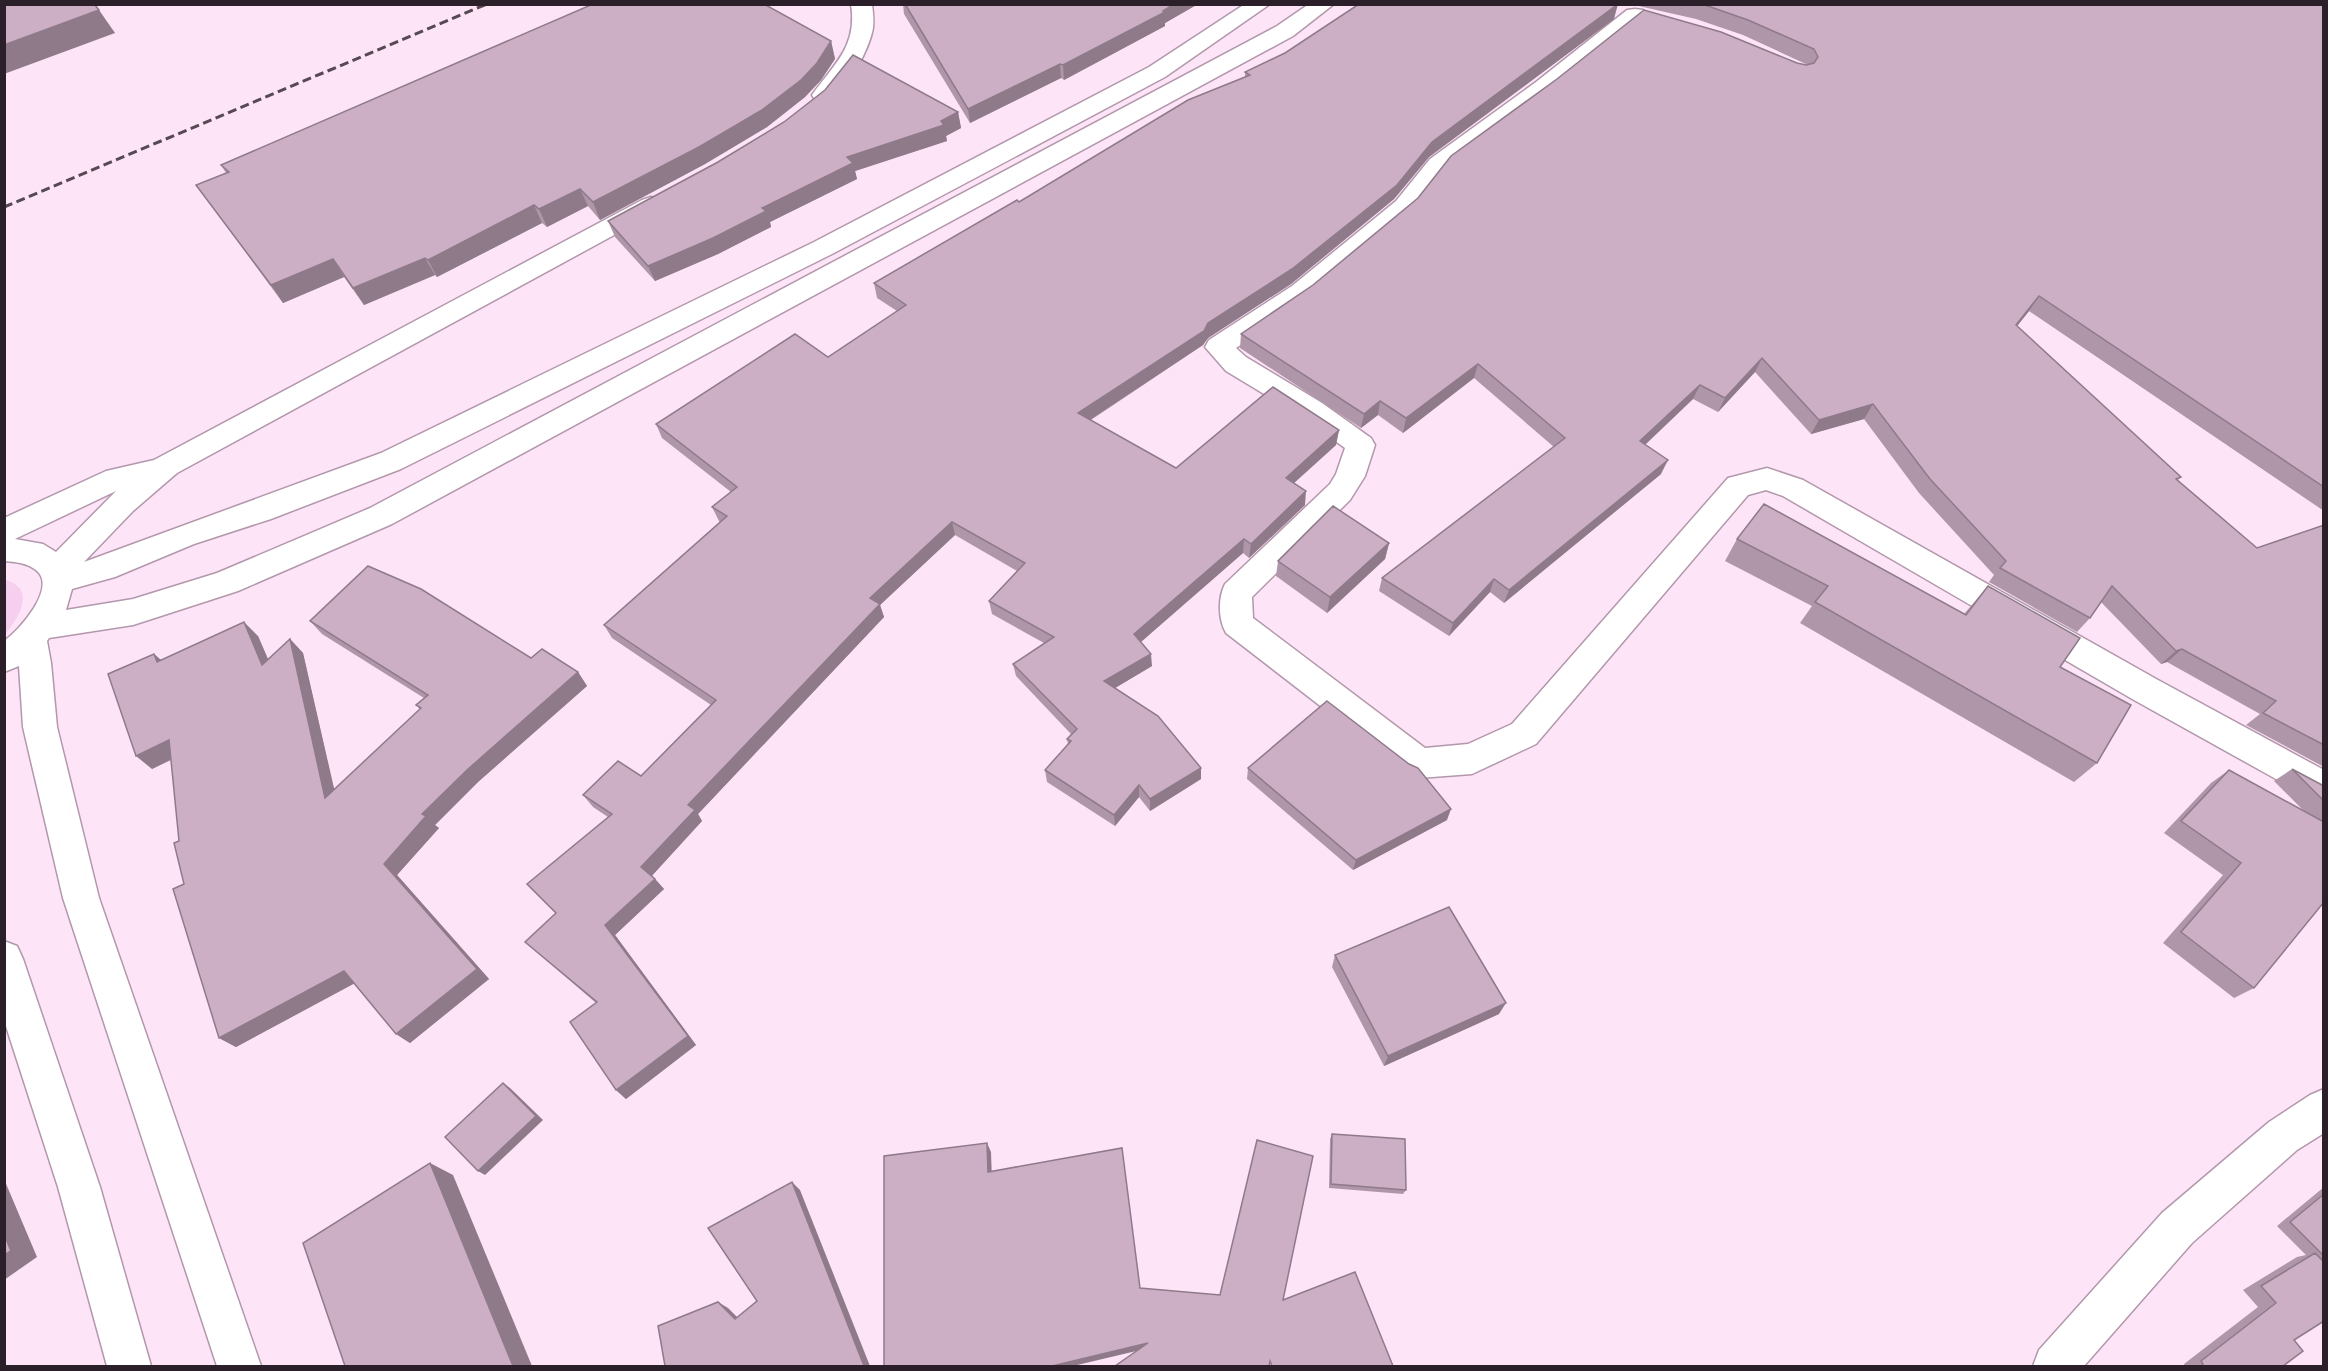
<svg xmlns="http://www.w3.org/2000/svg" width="2328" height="1371" viewBox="0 0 2328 1371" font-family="Cabin,sans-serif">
  <rect width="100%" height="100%" fill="#fde5f7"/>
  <path fill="#f7cfee" d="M 5,580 C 37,588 19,618 5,634 Z"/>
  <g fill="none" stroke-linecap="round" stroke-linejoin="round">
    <defs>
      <g id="minor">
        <path d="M 851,4 L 872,4 C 873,13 874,20 873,28 C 870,47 847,93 829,100 C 824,102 820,101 815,100 L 812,95 C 833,65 858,47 851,4 Z"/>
        <path d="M 1245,4 L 1270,4 L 1165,77 L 832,254 L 401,469 L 271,519 L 194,544 L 115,577 L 72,589 L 66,610 L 133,599 L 217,573 L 370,508 L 1277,26 L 1309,4 L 1334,4 L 1293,36 L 392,524 L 238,591 L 133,625 L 49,638 L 47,641 L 51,663 L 57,727 L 99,898 L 261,1366 L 217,1366 L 63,898 L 23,727 L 19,666 L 4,672 L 4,641 C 19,631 58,587 36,570 C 27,563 16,562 4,561 L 4,518 L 106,471 L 154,460 L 642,200 L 651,197 L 660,200 L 663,205 L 660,210 L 177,473 L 133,511 L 84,562 L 381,453 L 814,242 L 1149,67 ZM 116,491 L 56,552 L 43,544 L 15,539 Z"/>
        <path d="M 1635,9 L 1643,10 L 1646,15 L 1643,20 L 1552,92 L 1446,169 L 1414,211 L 1310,298 L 1236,348 L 1246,357 L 1322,403 L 1371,438 L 1375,445 L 1365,476 L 1350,500 L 1252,597 L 1253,618 L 1425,748 L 1468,744 L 1512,724 L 1728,478 L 1767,468 L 1803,480 L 2158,680 L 2324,770 L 2324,803 L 2312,799 L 2134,700 L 1783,496 L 1766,490 L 1748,495 L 1536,744 L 1472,774 L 1419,778 L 1407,773 L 1226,633 C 1218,619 1218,598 1225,584 L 1330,484 L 1336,474 L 1345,448 L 1302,417 L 1226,371 L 1205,347 L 1209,340 L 1292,286 L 1396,201 L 1430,159 L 1536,82 L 1627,10 Z"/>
        <polygon points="4,941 17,946 23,959 100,1187 151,1366 107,1366 58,1187 4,1020"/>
        <polygon points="2324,1089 2324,1133 2297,1150 2192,1243 2084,1366 2033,1366 2039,1350 2162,1213 2269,1122 2310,1095"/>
      </g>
    </defs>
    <use href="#minor" stroke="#b397ac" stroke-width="3"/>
    <use href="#minor" fill="#fff" fill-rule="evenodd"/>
    <polyline stroke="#574954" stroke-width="3" stroke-dasharray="9 4.5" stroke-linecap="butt" points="4,207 487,4"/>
  </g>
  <g fill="#af96a9">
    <polygon points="903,4 1198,4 1165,23 1165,26 1064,80 1061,78 970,123 904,14"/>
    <polygon points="1630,4 2324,4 2324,511 2029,311 2017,326 2181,477 2178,480 2257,548 2324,525 2324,767 2246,725 2260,714 2167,662 2161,664 2101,602 2090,618 2077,632 1989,582 1994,575 1919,493 1864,419 1811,434 1755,372 1718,412 1693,399 1645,445 1661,474 1504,603 1490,592 1449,636 1379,591 1382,578 1554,447 1474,378 1403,433 1378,415 1361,428 1240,348 1241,334 1797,63 1806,65 1808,65 1743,35 1696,19"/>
    <polygon points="1614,19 1429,157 1394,199 1291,284 1208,338 1203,345 1091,420 1176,468 1339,430 1336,445 1294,483 1305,505 1249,558 1243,553 1141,642 1152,666 1115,688 1201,768 1201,779 1150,811 1139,797 1115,826 1047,782 1045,770 1068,745 1067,739 1071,734 1016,676 1013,664 1044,643 992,614 989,601 1017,571 955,535 880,605 884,617 698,814 702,821 652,875 655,879 664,889 615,935 696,1045 626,1099 616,1090 596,1003 525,942 556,913 608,817 593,807 583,795 641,776 711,705 612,638 604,625 720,522 719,521 712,507 731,492 662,438 656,424 828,357 897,311 877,298 874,283 1245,77 1245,72"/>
    <polygon points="831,41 835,59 821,80 805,97 767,127 705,164 600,220 588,206 547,227 542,223 437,277 435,275 364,305 344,277 283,303 196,185 226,173 221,165"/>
    <polygon points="958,112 961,128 946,136 947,141 855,171 857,179 770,222 771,227 718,254 655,281 615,237 608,221"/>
    <polygon points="1737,539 1964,614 1988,586 2097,763 2074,782 1800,623 1812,606 1725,561"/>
    <polygon points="1389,543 1385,559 1327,613 1276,576 1278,561"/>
    <polygon points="310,621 531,658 578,672 587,686 478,782 435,825 439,828 397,875 489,979 410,1043 396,1034 354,983 236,1047 219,1038 184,884 171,760 152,769 154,654 161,660 258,636 268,659 290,639 303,653 334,790 420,709 416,705 424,698 322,634"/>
    <polygon points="1248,768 1447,820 1353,870 1247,779"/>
    <polygon points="2292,769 2324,786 2324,902 2254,988 2234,998 2163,943 2223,875 2164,833 2211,783 2229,770 2305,812 2274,781"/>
    <polygon points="1335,955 1499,1014 1384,1066 1332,967"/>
    <polygon points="1332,1134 1406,1190 1403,1194 1329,1188 1330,1139"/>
    <polygon points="2324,1187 2324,1321 2294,1340 2283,1366 2185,1366 2184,1364 2258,1307 2243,1290 2297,1257 2306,1255 2277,1226"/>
  </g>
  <g fill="#8f7a8a">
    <polygon points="1174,4 1198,4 1165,23 1165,26 1064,80 1063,65"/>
    <polygon points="1618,4 1614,19 1429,157 1394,199 1291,284 1208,338 1203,345 1079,427 1078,413 1208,323 1432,142"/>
    <polygon points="99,10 115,33 4,74 4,45"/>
    <polygon points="831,41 835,59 821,80 805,97 767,127 705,164 600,220 593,202"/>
    <polygon points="1060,64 1061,78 970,123 968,109"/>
    <polygon points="958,112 961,128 946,136 947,141 855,171 857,179 770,222 771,227 718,254 655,281 648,266 847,157 941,121"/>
    <polygon points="580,189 588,206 547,227 539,209"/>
    <polygon points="534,205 542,223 437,277 428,260"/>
    <polygon points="425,258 435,275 364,305 353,288"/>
    <polygon points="333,259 344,277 283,303 271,285"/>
    <polygon points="2039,296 2029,311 2006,340 2016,325"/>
    <polygon points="1762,358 1755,372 1718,412 1725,398"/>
    <polygon points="1478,364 1474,378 1403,433 1406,418"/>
    <polygon points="1700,385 1693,399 1633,456 1640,441"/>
    <polygon points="1380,401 1378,415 1361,428 1364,414"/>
    <polygon points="1873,404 1864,419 1811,434 1819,420"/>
    <polygon points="1339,430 1336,445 1284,492 1286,478"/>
    <polygon points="1668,460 1661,474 1504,603 1509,590"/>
    <polygon points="1306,491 1305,505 1249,558 1251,544"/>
    <polygon points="952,522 955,535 880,605 884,617 698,814 702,821 650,878 641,867 688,805 870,598"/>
    <polygon points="1244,539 1243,553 1135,647 1134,634"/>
    <polygon points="1389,543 1385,559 1327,613 1330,597"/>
    <polygon points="1494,579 1490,592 1449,636 1453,623"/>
    <polygon points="244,622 258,636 276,678 262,665"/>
    <polygon points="290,639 303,653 339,810 325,798"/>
    <polygon points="2182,649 2167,662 2161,664 2176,651"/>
    <polygon points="154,654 170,668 157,662"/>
    <polygon points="1151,654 1152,666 1105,694 1104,681"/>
    <polygon points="578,672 587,686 478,782 435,825 439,828 397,875 489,979 410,1043 396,1034 384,864 422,814 467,770"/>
    <polygon points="169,740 184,753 152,769 136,756"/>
    <polygon points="1201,768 1201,779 1150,811 1150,799"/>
    <polygon points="1139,785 1139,797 1115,826 1114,815"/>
    <polygon points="1451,809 1447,820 1353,870 1356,860"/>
    <polygon points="655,879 664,889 615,935 696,1045 626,1099 616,1090 605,925"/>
    <polygon points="344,971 359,981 236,1047 219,1038"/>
    <polygon points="1506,1003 1499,1014 1384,1066 1388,1056"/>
    <polygon points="503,1083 510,1088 543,1120 485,1175 478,1171"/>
    <polygon points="987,1143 991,1152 992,1180 988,1172"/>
    <polygon points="430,1163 453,1175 532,1366 513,1366"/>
    <polygon points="4,1179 37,1257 4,1280"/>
    <polygon points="792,1182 800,1190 870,1366 864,1366"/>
    <polygon points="718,1302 728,1308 744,1324 735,1319"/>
    <polygon points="1148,1343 1149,1348 1073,1366 1052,1366"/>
  </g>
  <g fill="#ccafc5" stroke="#8f7a8a" stroke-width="1.5">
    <polygon points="4,4 94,4 99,10 4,45"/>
    <polygon points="593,4 764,4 831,41 817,63 801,80 762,110 699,147 593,202 580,189 539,209 534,205 428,260 425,258 353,288 333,259 271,285 196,185 229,172 221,165"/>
    <polygon points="905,4 1174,4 1163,11 1165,12 1063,65 1060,64 968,109"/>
    <polygon points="1359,4 1618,4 1432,142 1397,185 1292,269 1208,323 1204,331 1078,413 1176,468 1273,387 1339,430 1286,478 1306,491 1251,544 1244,539 1134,634 1151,654 1104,681 1158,716 1201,768 1150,799 1139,785 1114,815 1045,770 1071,741 1067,739 1077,729 1013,664 1054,637 989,601 1025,563 952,522 870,598 880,604 688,805 695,810 641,867 655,879 605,925 688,1036 616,1090 570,1022 597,1002 525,942 556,913 527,884 612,814 583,795 618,761 641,776 716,700 604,625 727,516 712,507 737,487 656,424 795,334 828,357 906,305 874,283 1017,200 1019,202 1188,100 1250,75 1245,72 1285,53"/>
    <polygon points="1702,4 2324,4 2324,487 2039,296 2016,325 2181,477 2176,479 2257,548 2324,525 2324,745 2263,713 2276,701 2182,649 2176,651 2112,586 2090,618 2000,568 2006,561 1930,479 1873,404 1819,420 1762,358 1725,398 1700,385 1640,441 1668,460 1509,590 1494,579 1453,623 1382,578 1565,438 1478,364 1406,418 1380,401 1364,414 1241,334 1313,285 1418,198 1451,156 1557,79 1644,10 1721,32 1797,63 1806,65 1814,63 1818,57 1814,49 1748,20"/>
    <polygon points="853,55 958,112 941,121 944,125 847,157 853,163 762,208 766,211 713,238 648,266 608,221 718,162 784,122 825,90"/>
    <polygon points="1764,504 1966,615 1988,586 2080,638 2060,667 2131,705 2097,763 1815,602 1828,586 1737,539"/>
    <polygon points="1333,506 1389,543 1330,597 1278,561"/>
    <polygon points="368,566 421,589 531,658 542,649 578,672 467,770 422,814 426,816 384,864 477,969 396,1034 344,971 219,1038 173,889 184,884 174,843 179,841 169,740 136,756 108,674 154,654 157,662 244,622 262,665 290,639 325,798 421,708 416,705 428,695 310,621"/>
    <polygon points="1327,701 1409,764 1418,768 1451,809 1356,860 1248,768"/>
    <polygon points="2292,769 2324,786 2324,801"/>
    <polygon points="2229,770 2324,822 2324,902 2254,988 2181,932 2241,863 2181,821"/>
    <polygon points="1449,907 1506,1003 1388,1056 1335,955"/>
    <polygon points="503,1083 536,1116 478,1171 445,1137"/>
    <polygon points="1332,1134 1405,1139 1406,1190 1331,1184"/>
    <polygon points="1257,1140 1313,1156 1283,1300 1355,1272 1393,1366 1272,1366 1270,1361 1269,1366 1115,1366 1148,1343 1052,1366 884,1366 884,1156 987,1143 988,1172 1122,1148 1140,1288 1220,1295"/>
    <polygon points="430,1163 513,1366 345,1366 303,1243"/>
    <polygon points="792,1182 864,1366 665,1366 658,1326 718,1302 735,1319 757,1301 708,1228"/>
    <polygon points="2324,1194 2324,1256 2290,1222"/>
    <polygon points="4,1234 11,1251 4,1255"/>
    <polygon points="2315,1253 2324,1262 2324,1321 2294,1340 2303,1351 2283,1366 2201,1366 2203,1364 2201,1361 2276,1303 2261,1286"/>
  </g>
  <rect width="2328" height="1371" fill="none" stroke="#2b2029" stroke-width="12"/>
</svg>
